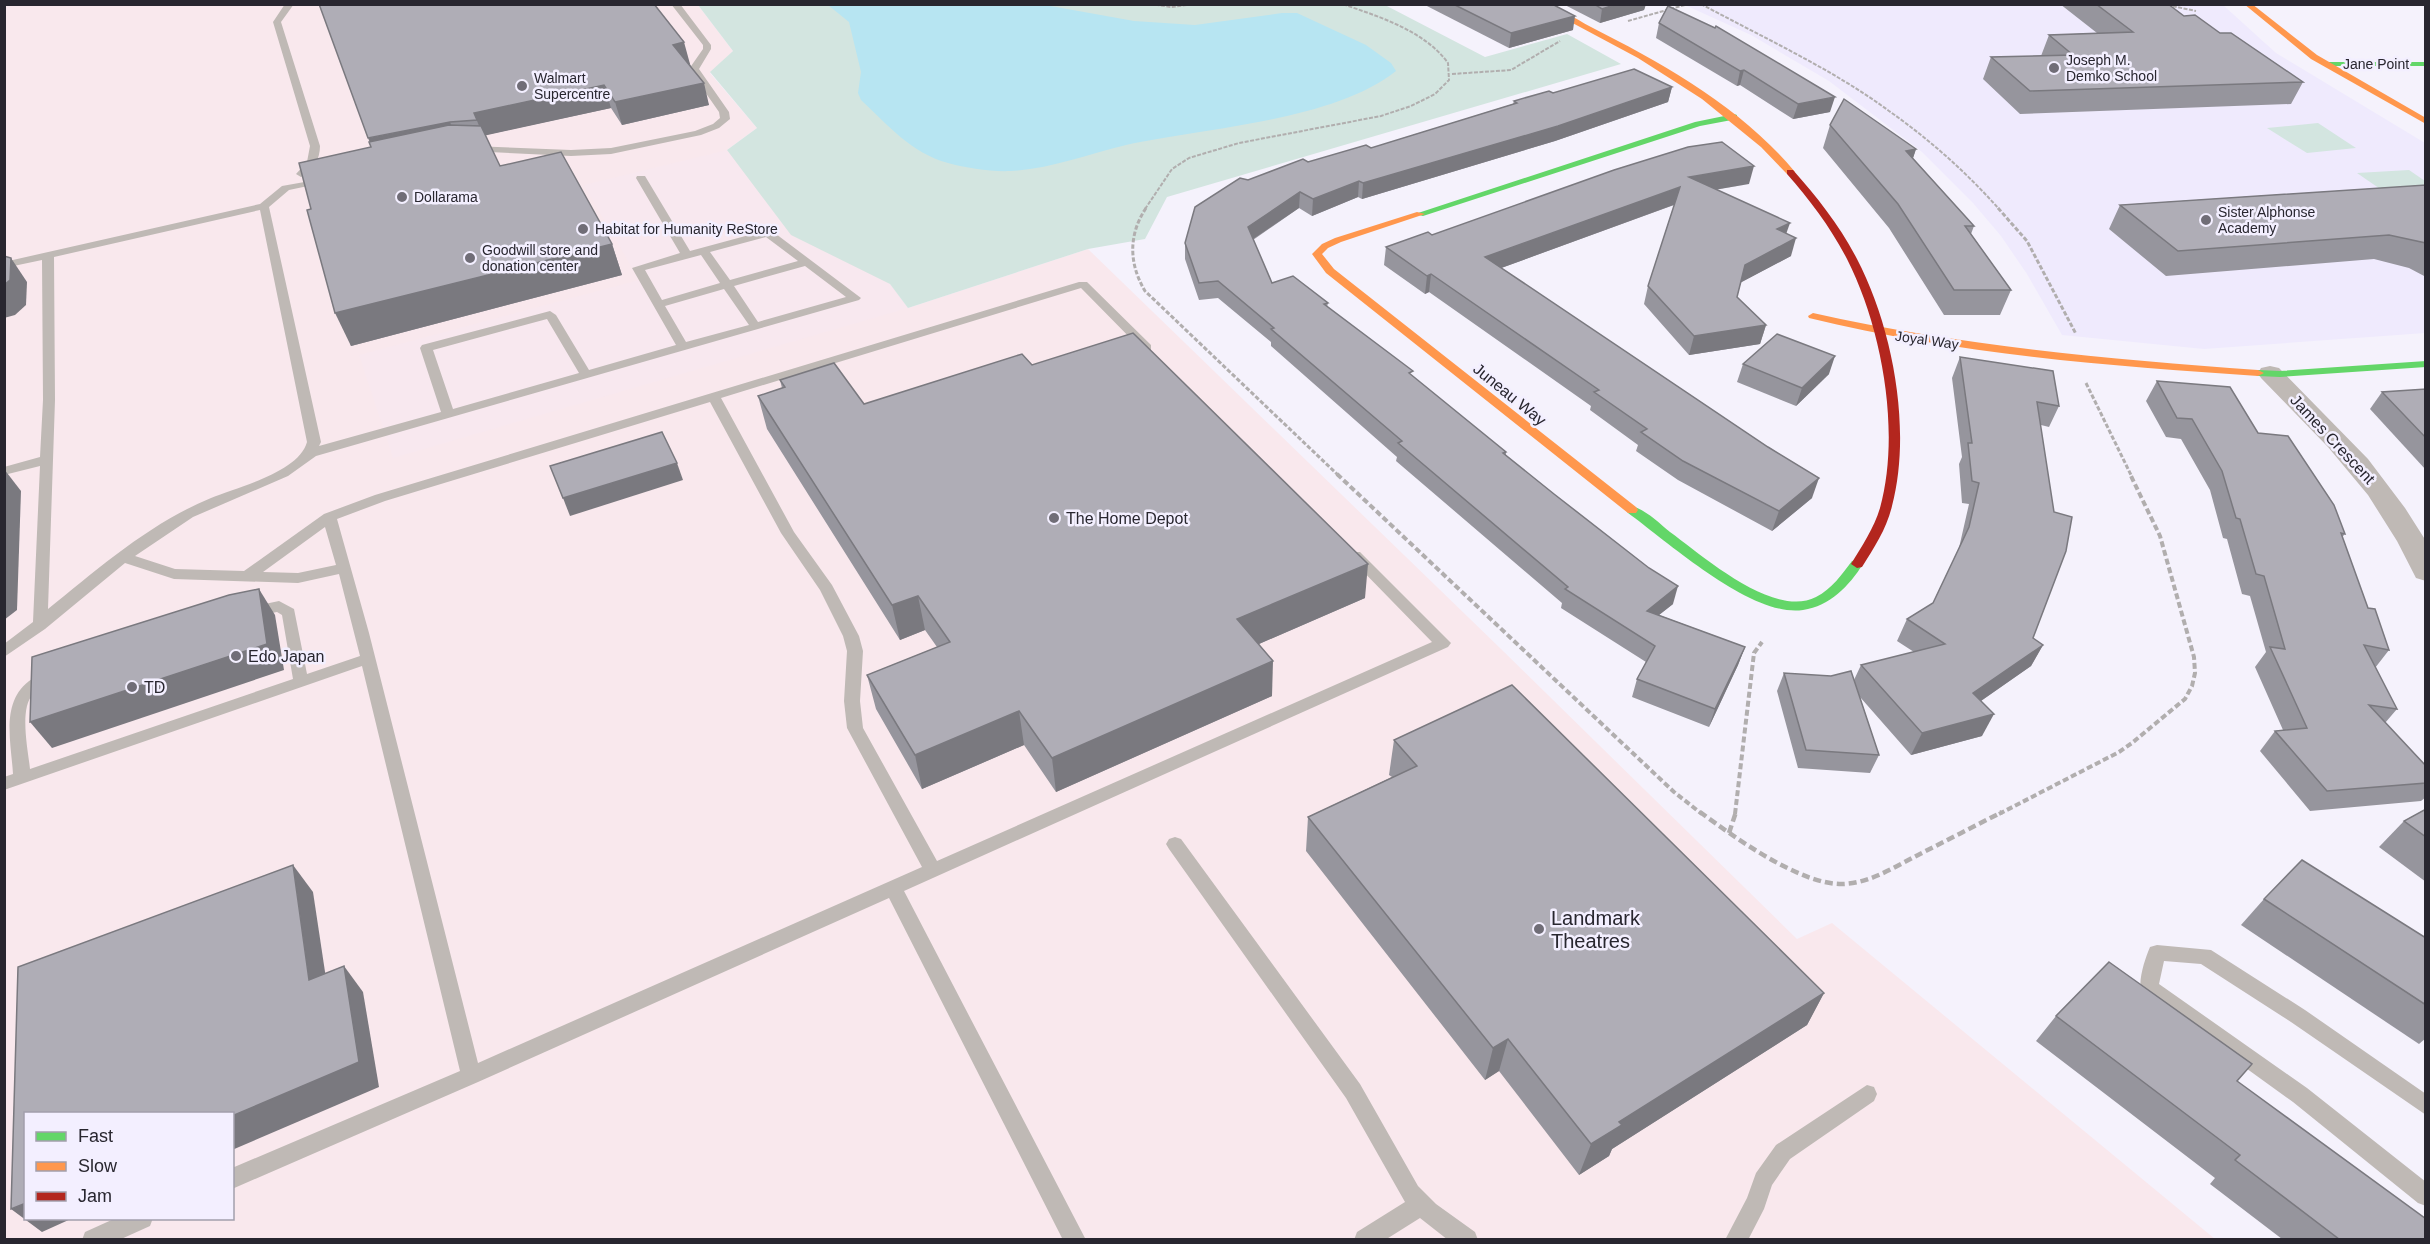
<svg xmlns="http://www.w3.org/2000/svg" width="2430" height="1244" viewBox="0 0 2430 1244" font-family="Helvetica,sans-serif">
  <rect width="100%" height="100%" fill="#f5f2fc"/>
  <path fill="#f9e8ed" fill-rule="evenodd" d="M 5,4 L 698,5 L 733,51 L 710,73 L 757,128 L 727,150 L 890,284 L 908,308 L 1088,249 L 1500,648 L 1797,939 L 1832,923 L 2215,1239 L 5,1240 ZM 26,1114 L 232,1114 L 232,1218 L 26,1218 Z"/>
  <polygon fill="#f8e8ef" points="727,150 791,235 890,284 908,308 393,458 359,355 639,280 584,185"/>
  <polygon fill="#efeafd" points="1685,5 2223,5 2276,53 2425,143 2425,333 2204,349 2062,335 2027,274 2001,236 1973,203 1922,152 1829,81 1751,35"/>
  <g fill="#d3e5e0">
    <polygon points="698,5 1385,5 1485,57 1567,34 1621,64 1167,197 1145,239 1088,249 908,308 890,284 791,235 727,150 757,128 710,72 733,51"/>
    <polygon points="2318,123 2356,148 2307,153 2267,128"/>
    <polygon points="2409,170 2425,181 2425,198 2386,193 2357,173"/>
  </g>
  <path fill="#b7e5f2" d="M 828,5 L 1045,5 L 1134,21 L 1195,25 L 1282,13 L 1297,13 L 1366,45 L 1391,63 L 1396,71 C 1333,121 1205,128 1126,145 C 1088,154 1050,169 1011,171 C 991,172 967,168 948,163 C 911,153 888,125 861,100 L 858,93 L 861,72 L 849,22 Z"/>
  <g fill="none" stroke-linecap="round" stroke-linejoin="round">
    <g stroke="#b1aeae" stroke-width="2" stroke-dasharray="4 1.5" stroke-linecap="butt">
      <polyline points="1150,4 1171,7 1195,4"/>
      <path d="M 1701,4 C 1762,37 1834,70 1889,111 C 1929,139 1967,173 1999,209"/>
      <polyline points="2162,4 2196,11"/>
      <polyline points="1628,21 1688,4"/>
      <polyline points="1452,74 1511,70 1560,41"/>
      <path d="M 1145,209 L 1172,169 L 1189,158 L 1239,143 L 1381,116 L 1411,106 L 1435,94 L 1449,80 L 1448,63 C 1425,31 1378,16 1342,4"/>
    </g>
    <g stroke="#b1aeae" stroke-width="3" stroke-dasharray="4.5 2" stroke-linecap="butt">
      <path d="M 1146,208 C 1128,235 1129,264 1145,291 L 1338,475"/>
      <polyline points="1998,208 2027,241 2076,334"/>
      <polyline points="2086,383 2131,475"/>
    </g>
    <g stroke="#b1aeae" stroke-width="4" stroke-dasharray="6 3" stroke-linecap="butt">
      <polyline points="1337,474 1674,792 1702,814"/>
      <polyline points="1735,814 1754,653 1762,642"/>
      <polyline points="1999,814 2119,752 2132,743 2185,699 2192,686 2195,673 2194,657 2160,536 2130,474"/>
    </g>
    <g stroke="#b1aeae" stroke-width="4.5" stroke-dasharray="8 4" stroke-linecap="butt">
      <path d="M 1700,812 C 1734,837 1800,885 1843,884 C 1871,883 1896,866 1920,854 C 1947,840 1975,826 2002,812"/>
      <polyline points="1729,833 1736,812"/>
    </g>
    <g fill="#bfb9b5" fill-rule="evenodd">
      <path d="M 285,4 L 294,4 L 281,22 L 320,146 C 320,159 313,172 301,177 L 296,174 L 307,162 L 310,146 L 273,22 Z"/>
      <polygon points="671,4 680,4 711,45 711,49 699,69 729,112 730,119 719,128 701,135 611,154 571,156 469,151 467,149 472,146 571,150 611,148 695,131 713,124 720,118 719,112 689,69 703,49 703,45"/>
      <path d="M 637,176 L 645,176 L 690,251 L 768,230 L 772,231 L 861,298 L 859,300 L 316,456 L 288,476 L 193,517 L 135,556 L 175,569 L 244,571 L 324,514 L 375,495 L 1079,282 L 1087,282 L 1151,345 L 1151,351 L 1143,351 L 1081,288 L 721,398 L 794,532 L 832,585 L 859,636 L 863,651 L 860,701 L 863,728 L 937,861 L 1432,642 L 1350,558 L 1348,555 L 1350,552 L 1360,552 L 1451,643 L 1448,647 L 904,891 L 1086,1240 L 1063,1240 L 889,898 L 478,1082 L 232,1189 L 232,1168 L 460,1071 L 362,666 L 4,790 L 4,777 L 13,774 C 11,741 0,700 32,679 C 40,675 45,670 54,673 L 56,677 C 51,686 40,687 33,694 C 19,709 28,749 30,769 L 293,679 L 282,615 L 277,612 L 251,617 L 246,616 L 244,612 L 246,608 L 279,601 L 294,609 L 307,674 L 360,656 L 339,574 L 298,583 L 174,579 L 125,563 L 45,629 L 4,657 L 4,644 L 33,622 L 40,466 L 4,475 L 4,467 L 40,457 L 43,400 L 42,260 L 4,268 L 4,262 L 260,204 L 282,186 L 327,178 L 327,182 L 289,190 L 269,207 L 321,442 L 319,446 L 441,412 L 420,348 L 422,345 L 550,311 L 556,315 L 589,370 L 676,345 L 632,268 L 680,253 L 636,178 ZM 260,210 L 307,442 C 299,472 238,487 211,498 C 150,523 99,568 48,609 L 55,400 L 54,257 ZM 766,237 L 798,261 L 730,280 L 710,252 ZM 701,255 L 720,283 L 662,300 L 645,270 ZM 805,266 L 846,297 L 758,322 L 734,286 ZM 724,289 L 749,325 L 686,342 L 665,306 ZM 547,319 L 579,373 L 453,409 L 433,350 ZM 710,402 L 781,533 L 820,590 L 843,636 L 847,651 L 844,701 L 847,728 L 922,867 L 478,1063 L 369,633 L 337,519 L 385,501 ZM 325,527 L 336,565 L 298,573 L 263,572 Z"/>
      <polygon points="1175,837 1181,839 1360,1084 1418,1186 1436,1204 1475,1232 1478,1240 1448,1240 1420,1218 1385,1240 1354,1240 1357,1232 1405,1202 1346,1098 1169,849 1166,844 1169,839"/>
      <path d="M 2157,945 L 2211,950 L 2305,1010 L 2426,1094 L 2426,1115 L 2291,1022 L 2201,964 L 2164,961 L 2159,984 L 2307,1088 L 2426,1182 L 2426,1206 L 2418,1203 L 2293,1102 L 2142,993 C 2137,982 2145,959 2150,947 Z"/>
      <polygon points="1867,1085 1874,1087 1877,1094 1874,1101 1790,1159 1772,1185 1764,1209 1748,1240 1725,1240 1747,1198 1756,1173 1776,1145"/>
      <polygon points="116,1218 153,1218 150,1226 119,1240 82,1240 85,1232"/>
    </g>
    <polygon fill="#bfb9b5" fill-rule="evenodd" points="2270,366 2279,368 2368,459 2405,508 2426,541 2426,581 2416,578 2397,541 2368,495 2328,447 2261,378 2258,373 2261,368"/>
    <g fill="#63d668" fill-rule="evenodd">
      <polygon points="2323,62 2426,62 2426,66 2326,66 2322,64"/>
      <polygon points="1734,114 1737,115 1737,119 1700,126 1423,216 1415,214 1695,122"/>
      <polygon points="2426,361 2426,367 2280,377 2258,376 2252,373 2258,370 2280,371"/>
      <path d="M 1632,506 C 1646,510 1659,523 1670,532 C 1703,556 1774,619 1816,597 C 1832,589 1842,574 1852,561 L 1857,560 L 1863,564 C 1849,586 1830,606 1803,610 C 1752,618 1668,542 1628,513 L 1626,510 L 1628,507 Z"/>
    </g>
    <g fill="#ff974d" fill-rule="evenodd">
      <path d="M 1537,4 C 1555,4 1574,18 1591,27 C 1664,64 1742,108 1795,172 L 1787,174 L 1761,147 L 1702,99 L 1638,58 Z"/>
      <polygon points="2244,4 2252,4 2317,55 2426,118 2426,124 2311,59"/>
      <polygon points="1417,212 1425,214 1341,242 1328,248 1322,254 1334,269 1636,507 1638,510 1636,513 1628,513 1326,273 1312,254 1322,244 1335,238"/>
      <path d="M 1813,313 C 1960,346 2108,359 2258,370 L 2264,373 L 2258,376 C 2107,366 1956,354 1809,318 L 1808,316 Z"/>
    </g>
    <path fill="#b3261e" fill-rule="evenodd" d="M 1787,170 L 1793,170 C 1817,197 1840,226 1857,259 C 1893,328 1912,430 1892,506 C 1887,528 1874,548 1862,567 L 1857,568 L 1851,564 C 1862,546 1874,528 1880,508 C 1901,432 1882,328 1847,259 C 1831,228 1810,200 1787,174 Z"/>
  </g>
  <g fill="#96959d">
    <polygon points="654,4 690,64 709,105 622,125 611,108 485,135 500,166 612,244 622,275 351,346 311,209 371,147"/>
    <polygon points="1423,4 1552,4 1573,30 1509,48"/>
    <polygon points="1563,4 1646,4 1644,10 1600,23"/>
    <polygon points="2060,4 2168,4 2184,16 2220,33 2303,82 2291,104 2020,114 1983,79 1991,57 2041,56 2049,35 2097,33"/>
    <polygon points="1659,23 1830,112 1793,119 1740,85 1737,86 1656,38"/>
    <polygon points="1672,87 1668,102 1555,141 1362,199 1358,197 1312,216 1299,208 1253,240 1272,283 1328,303 1327,307 1506,452 1506,455 1673,604 1659,615 1745,647 1738,665 1709,727 1632,697 1637,679 1646,662 1561,608 1562,603 1396,461 1397,457 1271,346 1271,342 1218,298 1199,300 1185,259 1185,243 1248,180 1308,162 1371,148 1513,104 1514,101 1553,93"/>
    <polygon points="1830,125 1916,149 1913,158 1974,226 1971,234 2011,290 2000,315 1944,315 1889,228 1823,148"/>
    <polygon points="1749,184 1716,189 1786,234 1791,256 1741,282 1737,297 1766,325 1760,344 1689,355 1644,304 1648,286 1674,205 1501,268 1812,498 1772,531 1678,480 1636,451 1638,445 1590,410 1591,406 1429,292 1425,294 1384,265 1386,247 1432,235"/>
    <polygon points="2426,185 2426,277 2409,268 2374,259 2166,276 2109,229 2120,205"/>
    <polygon points="1960,357 2059,406 2049,427 2041,425 2033,638 2043,645 2031,666 1981,701 1982,736 1911,755 1860,697 1879,755 1870,773 1798,768 1777,691 1784,673 1854,680 1861,665 1914,652 1897,641 1907,619 1933,603 1959,548 1969,504 1962,503 1959,464 1962,457 1952,378"/>
    <polygon points="1743,364 1829,374 1796,406 1737,382"/>
    <polygon points="1032,365 1365,598 1259,644 1272,696 1056,792 1024,745 922,789 876,709 867,675 937,647 925,630 900,640 767,429 758,396 782,388 780,380 864,404"/>
    <polygon points="2157,381 2258,433 2345,534 2342,537 2368,608 2389,650 2375,668 2397,709 2385,723 2426,766 2426,797 2421,801 2310,811 2260,751 2275,731 2283,730 2255,667 2266,652 2250,596 2242,594 2227,539 2223,538 2210,490 2181,439 2166,437 2146,401"/>
    <polygon points="2426,389 2426,470 2370,409 2382,392"/>
    <polygon points="1394,740 1824,993 1807,1025 1612,1149 1609,1156 1579,1175 1499,1071 1485,1080 1306,851 1308,817 1392,777 1389,775"/>
    <polygon points="2426,809 2426,882 2379,847 2404,821"/>
    <polygon points="2264,899 2426,938 2426,1038 2419,1044 2241,925"/>
    <polygon points="2056,1016 2237,1081 2426,1239 2282,1239 2210,1184 2215,1178 2036,1041"/>
  </g>
  <g fill="#7a797f">
    <polygon points="1617,4 1646,4 1644,10 1600,23 1602,9"/>
    <polygon points="1575,16 1573,30 1509,48 1511,33"/>
    <polygon points="684,42 690,64 679,66 673,45"/>
    <polygon points="1744,70 1740,85 1737,86 1740,71"/>
    <polygon points="704,83 709,105 622,125 615,102"/>
    <polygon points="604,85 611,108 483,136 474,113"/>
    <polygon points="1672,87 1668,102 1555,141 1362,199 1363,183"/>
    <polygon points="1835,97 1830,112 1793,119 1798,104"/>
    <polygon points="450,122 459,145 378,162 368,138"/>
    <polygon points="1916,149 1908,173 1906,151"/>
    <polygon points="1754,166 1749,184 1685,195 1689,177"/>
    <polygon points="1359,181 1358,197 1312,216 1313,199"/>
    <polygon points="1680,187 1676,204 1482,275 1485,257"/>
    <polygon points="1300,192 1299,208 1247,243 1248,227"/>
    <polygon points="1790,223 1784,240 1777,229"/>
    <polygon points="1796,238 1791,256 1740,283 1745,265"/>
    <polygon points="612,244 622,275 351,346 335,313"/>
    <polygon points="11,258 27,282 26,305 15,315 4,318 4,285"/>
    <polygon points="1431,274 1429,292 1425,294 1427,276"/>
    <polygon points="1766,325 1760,344 1689,355 1694,336"/>
    <polygon points="1835,356 1829,374 1796,406 1802,388"/>
    <polygon points="677,463 683,480 570,516 563,498"/>
    <polygon points="4,469 21,491 17,610 4,620"/>
    <polygon points="1819,478 1812,498 1772,531 1779,511"/>
    <polygon points="1368,564 1365,598 1236,654 1237,619"/>
    <polygon points="1678,586 1673,604 1641,629 1647,611"/>
    <polygon points="259,589 275,615 284,670 52,748 30,722"/>
    <polygon points="918,596 925,630 900,640 892,605"/>
    <polygon points="2043,645 2031,666 1962,714 1973,693"/>
    <polygon points="1745,647 1738,665 1709,727 1715,709"/>
    <polygon points="1273,661 1272,696 1056,792 1052,758"/>
    <polygon points="1019,711 1024,745 922,789 915,755"/>
    <polygon points="1994,714 1982,736 1911,755 1922,733"/>
    <polygon points="293,865 313,892 330,1005 309,980"/>
    <polygon points="344,966 363,992 379,1087 232,1150 232,1116"/>
    <polygon points="1824,993 1807,1025 1612,1149 1609,1156 1579,1175 1591,1144 1619,1122"/>
    <polygon points="1508,1039 1499,1071 1485,1080 1493,1048"/>
    <polygon points="26,1203 26,1218 73,1218 42,1232 11,1209"/>
  </g>
  <g fill="#afadb6" stroke="#7a797f" stroke-width="1.5">
    <polygon points="319,4 654,4 684,42 673,45 704,83 615,102 604,85 474,113 477,120 450,122 368,138"/>
    <polygon points="1453,4 1552,4 1575,16 1511,33"/>
    <polygon points="1594,4 1617,4 1602,9"/>
    <polygon points="2096,4 2168,4 2184,16 2195,15 2220,33 2231,33 2303,82 2030,91 1991,57 2073,55 2049,35 2133,32"/>
    <polygon points="1668,6 1715,28 1716,26 1835,97 1798,104 1744,70 1740,71 1659,23"/>
    <polygon points="1634,69 1672,87 1558,126 1363,183 1359,181 1313,199 1300,192 1248,227 1272,283 1293,276 1328,303 1324,304 1413,371 1409,373 1506,452 1503,453 1554,494 1649,568 1678,586 1647,611 1745,647 1715,709 1637,679 1655,646 1565,589 1568,587 1398,443 1402,441 1271,329 1274,328 1218,281 1199,283 1185,243 1195,207 1240,178 1248,180 1303,159 1308,162 1366,145 1371,148 1517,103 1514,101 1549,91 1553,93"/>
    <polygon points="1844,99 1916,149 1906,151 1974,226 1965,226 2011,290 1954,290 1898,204 1830,125"/>
    <polygon points="449,125 481,126 500,166 561,152 612,244 335,313 307,210 311,209 299,163 371,147 369,142"/>
    <polygon points="1722,142 1754,166 1689,177 1790,223 1777,229 1796,238 1745,265 1737,297 1766,325 1694,336 1648,286 1680,187 1485,257 1768,447 1819,478 1779,511 1683,461 1641,432 1647,429 1594,392 1599,390 1431,274 1427,276 1386,247 1428,232 1432,235 1614,170 1688,147"/>
    <polygon points="2426,185 2426,243 2389,235 2178,251 2120,205"/>
    <polygon points="4,256 11,258 10,280 4,285"/>
    <polygon points="1133,333 1368,564 1237,619 1273,661 1052,758 1019,711 915,755 867,675 950,642 918,596 892,605 758,396 785,387 780,380 834,363 864,404 1022,354 1032,365"/>
    <polygon points="1777,334 1835,356 1802,388 1743,364"/>
    <polygon points="1960,357 2053,371 2059,406 2037,402 2054,512 2072,517 2066,551 2033,638 2043,645 1973,693 1994,714 1922,733 1861,665 1945,644 1907,619 1933,603 1969,527 1979,483 1972,481 1968,443 1972,443"/>
    <polygon points="2157,381 2230,387 2258,433 2288,436 2334,505 2345,534 2341,533 2368,608 2375,609 2389,650 2364,645 2397,709 2369,705 2426,766 2426,783 2327,791 2275,731 2307,728 2270,647 2285,649 2264,576 2256,574 2240,519 2236,518 2222,471 2192,419 2177,418"/>
    <polygon points="2426,389 2426,438 2382,392"/>
    <polygon points="662,432 677,463 563,498 550,466"/>
    <polygon points="259,589 267,644 30,722 32,657 229,595"/>
    <polygon points="1851,671 1879,755 1806,750 1784,673 1831,676"/>
    <polygon points="1512,685 1824,993 1619,1122 1622,1125 1591,1144 1508,1039 1493,1048 1308,817 1417,766 1394,740"/>
    <polygon points="2426,809 2426,837 2404,821"/>
    <polygon points="2302,860 2426,938 2426,1005 2264,899"/>
    <polygon points="293,865 309,980 344,966 359,1062 232,1116 232,1113 26,1113 26,1203 11,1209 18,967"/>
    <polygon points="2109,962 2252,1064 2237,1081 2426,1219 2426,1239 2339,1239 2235,1160 2240,1155 2056,1016"/>
  </g>
  <g fill="#706d77" stroke="#f3efff" stroke-width="2">
    <circle cx="2054" cy="68" r="6"/>
    <circle cx="522" cy="86" r="6"/>
    <circle cx="402" cy="197" r="6"/>
    <circle cx="2206" cy="220" r="6"/>
    <circle cx="583" cy="229" r="6"/>
    <circle cx="470" cy="258" r="6"/>
    <circle cx="1054" cy="518" r="6"/>
    <circle cx="236" cy="656" r="6"/>
    <circle cx="132" cy="687" r="6"/>
    <circle cx="1539" cy="929" r="6"/>
  </g>
  <g text-anchor="middle" stroke-width="5" stroke-linejoin="round" paint-order="stroke">
    <g font-size="14" fill="#28262f" stroke="#f3efff" text-anchor="start">
      <text x="2066" y="65">Joseph M.<tspan x="2066" dy="16">Demko School</tspan></text>
      <text x="534" y="83">Walmart<tspan x="534" dy="16">Supercentre</tspan></text>
      <text x="414" y="202">Dollarama</text>
      <text x="2218" y="217">Sister Alphonse<tspan x="2218" dy="16">Academy</tspan></text>
      <text x="595" y="234">Habitat for Humanity ReStore</text>
      <text x="482" y="255">Goodwill store and<tspan x="482" dy="16">donation center</tspan></text>
    </g>
    <g font-size="14" fill="#28262f" stroke="#f3efff">
      <text x="2376" y="69">Jane Point</text>
      <text transform="translate(1927 340) rotate(8)" y="5">Joyal Way</text>
    </g>
    <g font-size="16" fill="#28262f" stroke="#f3efff">
      <text transform="translate(1510 394) rotate(39)" y="6">Juneau Way</text>
      <text transform="translate(2333 439) rotate(47)" y="6">James Crescent</text>
    </g>
    <g font-size="16" fill="#28262f" stroke="#f3efff" text-anchor="start">
      <text x="1066" y="524">The Home Depot</text>
      <text x="248" y="662">Edo Japan</text>
      <text x="144" y="693">TD</text>
    </g>
    <g font-size="20" fill="#28262f" stroke="#f3efff" text-anchor="start">
      <text x="1551" y="925">Landmark<tspan x="1551" dy="23">Theatres</tspan></text>
    </g>
  </g>
  <rect width="2430" height="1244" fill="none" stroke="#28262f" stroke-width="12"/>
  <rect x="24" y="1112" width="210" height="108" fill="#f3efff" stroke="#a29fac" stroke-width="1.5"/>
  <rect x="36" y="1132" width="30" height="9" fill="#63d668" stroke="#a29fac" stroke-width="1.5"/>
  <text x="78" y="1142" font-size="18" fill="#28262f">Fast</text>
  <rect x="36" y="1162" width="30" height="9" fill="#ff974d" stroke="#a29fac" stroke-width="1.5"/>
  <text x="78" y="1172" font-size="18" fill="#28262f">Slow</text>
  <rect x="36" y="1192" width="30" height="9" fill="#b3261e" stroke="#a29fac" stroke-width="1.5"/>
  <text x="78" y="1202" font-size="18" fill="#28262f">Jam</text>
</svg>
